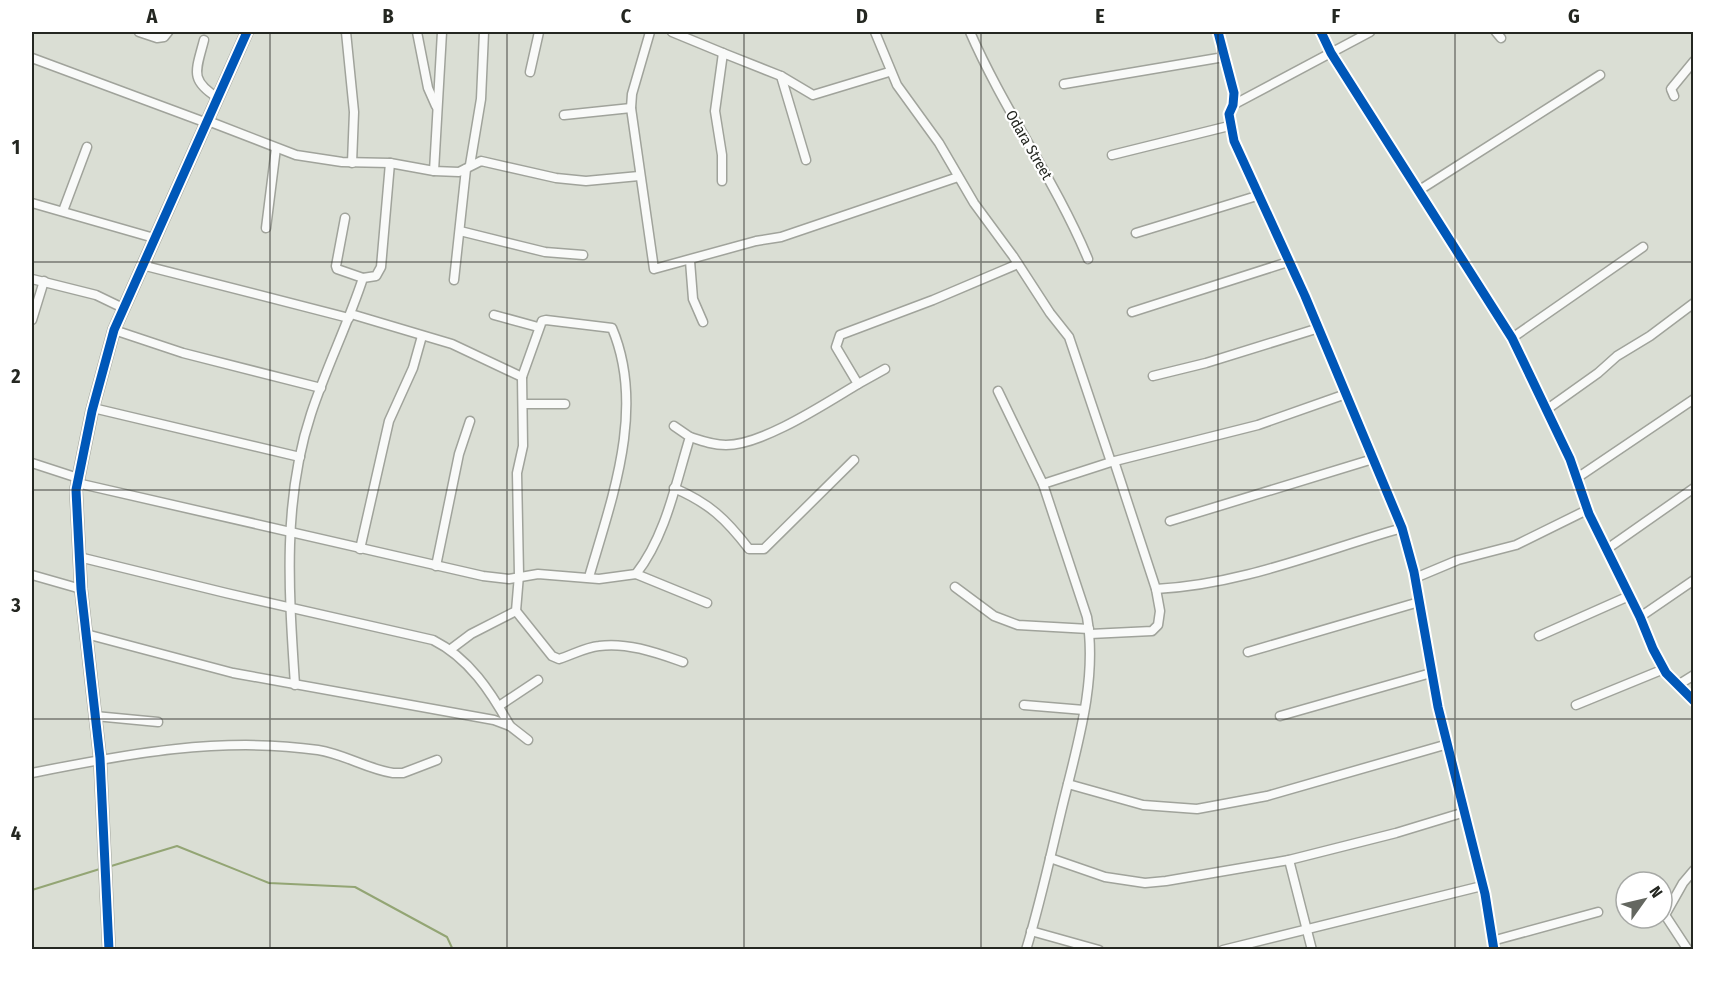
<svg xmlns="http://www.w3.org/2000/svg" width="1725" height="981" viewBox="0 0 1725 981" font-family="'Fira Sans Condensed',sans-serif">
  <rect width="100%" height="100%" fill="#daded4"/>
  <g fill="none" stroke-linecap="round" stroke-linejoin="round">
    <g stroke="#93a574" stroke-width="2">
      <polyline points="108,867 177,846 269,883 355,887 447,937 453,950"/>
      <polyline points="32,890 103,868"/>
    </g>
    <defs>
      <g id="minor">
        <polyline points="139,32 157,38 164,37 168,32"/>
        <polyline points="346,32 354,112 352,163"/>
        <polyline points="417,32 428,88 436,106"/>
        <polyline points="650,32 632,94 631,108 654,269 756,241 781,237 958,177"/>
        <polyline points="672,32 723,53"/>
        <polyline points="875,32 897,85 939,143 974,203 1013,256 1050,313 1069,337 1111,462"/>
        <path d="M 970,32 C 1004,110 1055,180 1088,259"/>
        <polyline points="1218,32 1234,93 1233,105 1229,114 1234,141 1305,296 1402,528 1414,572 1438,707 1485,894 1494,950"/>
        <polyline points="1321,32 1331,53 1512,338 1570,459 1589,514 1640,617 1653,649 1666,673 1694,701"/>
        <polyline points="1496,32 1501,38"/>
        <path d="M 204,40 C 196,71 189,80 218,98"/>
        <polyline points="32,58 207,123"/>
        <polyline points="530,72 539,32"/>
        <polyline points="781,76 806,160"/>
        <polyline points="1064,84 1224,57"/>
        <polyline points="1674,96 1671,89 1694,61"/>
        <polyline points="1233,105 1370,32"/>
        <polyline points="564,115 631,108"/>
        <polyline points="208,121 296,155 342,162 390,163 434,171 459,172 481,161 556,178 586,181 639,176"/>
        <polyline points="1112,155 1229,126"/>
        <polyline points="470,165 481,99 484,32"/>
        <polyline points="434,171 442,32"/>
        <polyline points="722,181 722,155 715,111 723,53 781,76 813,95 889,72"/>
        <polyline points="1418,191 1600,75"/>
        <polyline points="32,203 154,238"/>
        <polyline points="63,211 87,147"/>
        <polyline points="345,218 336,266 337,269 363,278"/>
        <polyline points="266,228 276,148"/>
        <polyline points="460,231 545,252 583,255"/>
        <polyline points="1136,233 1260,195"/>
        <polyline points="690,261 693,299 703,322"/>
        <polyline points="142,265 349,318"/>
        <polyline points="32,279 96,295 123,308"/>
        <polyline points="454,280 466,169"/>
        <polyline points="1132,312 1288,262"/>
        <polyline points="351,314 452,344 522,377"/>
        <polyline points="494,315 538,327"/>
        <polyline points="32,320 44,281"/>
        <polyline points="114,330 183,353 321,388"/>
        <polyline points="1512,338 1643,247"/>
        <polyline points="1153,376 1206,363 1319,328"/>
        <polyline points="858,384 885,369"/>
        <path d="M 998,391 L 1043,484 L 1087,617 C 1098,682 1076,749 1061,812 C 1050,858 1040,904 1026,950"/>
        <polyline points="523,404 565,404"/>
        <polyline points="93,408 300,457"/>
        <polyline points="1546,410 1598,373 1617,356 1650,336 1694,303"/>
        <path d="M 690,437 C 702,441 713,445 726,445 C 763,445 826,403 858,384 L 836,347 L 840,335 L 933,300 L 1018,264"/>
        <polyline points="32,463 78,478"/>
        <polyline points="1577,478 1694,399"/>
        <path d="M 77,483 L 483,576 L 509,579 L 538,574 L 599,579 L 636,574 C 666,536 676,482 690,437 L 674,426"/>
        <polyline points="1043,484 1111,462 1258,425 1346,394"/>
        <path d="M 674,488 C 709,503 726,519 749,549 L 764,549 L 854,460"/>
        <polyline points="1170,521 1373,459"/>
        <polyline points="360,549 389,421 413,368 422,336"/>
        <polyline points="1607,549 1694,488"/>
        <path d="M 79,557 L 226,593 L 433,640 C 469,658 491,692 510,726"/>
        <polyline points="436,566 459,454 470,421"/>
        <polyline points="636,574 707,603"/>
        <polyline points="32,575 81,589"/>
        <polyline points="1415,578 1458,560 1516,545 1587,510"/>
        <polyline points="955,587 994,616 1018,625 1089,629"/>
        <path d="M 1156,589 C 1241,585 1321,551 1402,528"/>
        <path d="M 516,611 L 552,656 L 559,659 C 572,655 586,647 599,646 C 627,642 657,653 683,662"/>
        <polyline points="1640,617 1694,580"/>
        <polyline points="86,634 233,673 494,720 510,726 528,740"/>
        <polyline points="1090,634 1152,631 1158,625 1160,611 1156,589 1114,461"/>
        <polyline points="1539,636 1629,596"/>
        <path d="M 451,649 L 471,634 L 516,611 L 519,575 L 517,473 L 523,446 L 522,377 L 542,321 L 546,320 L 612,328 C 646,408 612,498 589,577"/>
        <polyline points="1248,652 1419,602"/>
        <path d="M 295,685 C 289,594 282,501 311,414 C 326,368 348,324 363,278 L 376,276 L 381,267 L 390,163"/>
        <polyline points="1678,685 1694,675"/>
        <polyline points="1024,705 1084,710"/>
        <polyline points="1576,705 1664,669"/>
        <polyline points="499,706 538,680"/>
        <polyline points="95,716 158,722"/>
        <polyline points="1280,716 1431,673"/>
        <path d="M 32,773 C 126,754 221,736 318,750 C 344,754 367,769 393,773 L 403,773 L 437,760"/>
        <polyline points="1068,784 1143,805 1197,809 1267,796 1448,744"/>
        <polyline points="1050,858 1105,877 1145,883 1166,881 1289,860 1396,833 1465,812"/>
        <polyline points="1289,860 1312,950"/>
        <polyline points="1031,931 1099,950"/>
        <polyline points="1492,941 1598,912"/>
        <polyline points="1223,950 1482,886"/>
        <polyline points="1688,950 1665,915 1683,883 1694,870"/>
      </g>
      <polyline id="tertiary" points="109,950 100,758 81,589 76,490 92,411 114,330 247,32"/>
    </defs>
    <use href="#minor" stroke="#a0a39b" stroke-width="11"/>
    <use href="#tertiary" stroke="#a0a39b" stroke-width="14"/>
    <use href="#minor" stroke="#f9faf9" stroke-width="8"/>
    <use href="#tertiary" stroke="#f9faf9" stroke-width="10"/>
    <defs>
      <g id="cycleway">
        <polyline points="1218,32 1234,93 1233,105 1229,114 1234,141 1305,296 1402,528 1414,572 1438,707 1485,894 1494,950"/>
        <polyline points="1321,32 1331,53 1512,338 1570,459 1589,514 1640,617 1653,649 1666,673 1694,701"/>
        <polyline points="109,950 100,758 81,589 76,490 92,411 114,330 247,32"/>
      </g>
    </defs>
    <use href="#cycleway" stroke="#fff" stroke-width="13"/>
    <use href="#cycleway" stroke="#0057b8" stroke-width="9"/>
  </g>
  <path fill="none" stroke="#242721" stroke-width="1.5" stroke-opacity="0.55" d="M 270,32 L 270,950M 507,32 L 507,950M 744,32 L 744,950M 981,32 L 981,950M 1218,32 L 1218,950M 1455,32 L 1455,950M 32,262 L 1694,262M 32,490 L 1694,490M 32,719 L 1694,719"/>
  <g text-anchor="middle" stroke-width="4.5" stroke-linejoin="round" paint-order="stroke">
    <g font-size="15" fill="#242721" stroke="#fff">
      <text transform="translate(1029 145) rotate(60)" y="5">Odara Street</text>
    </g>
  </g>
  <rect width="1725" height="981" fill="none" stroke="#ffffff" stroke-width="66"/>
  <g transform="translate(1644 900) rotate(56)"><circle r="28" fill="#ffffff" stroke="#a7a9a6" stroke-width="1.5"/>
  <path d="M0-4.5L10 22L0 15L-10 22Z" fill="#646760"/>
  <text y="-9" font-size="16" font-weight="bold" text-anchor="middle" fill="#242721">N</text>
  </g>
  <rect x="33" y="33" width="1659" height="915" fill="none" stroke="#242721" stroke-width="2"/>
  <g font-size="20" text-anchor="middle" font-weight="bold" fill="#242721">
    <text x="152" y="23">A</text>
    <text x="388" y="23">B</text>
    <text x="626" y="23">C</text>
    <text x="862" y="23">D</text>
    <text x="1100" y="23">E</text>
    <text x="1336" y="23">F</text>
    <text x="1574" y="23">G</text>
    <text x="16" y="154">1</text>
    <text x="16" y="383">2</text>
    <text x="16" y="612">3</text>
    <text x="16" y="840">4</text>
  </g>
</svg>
